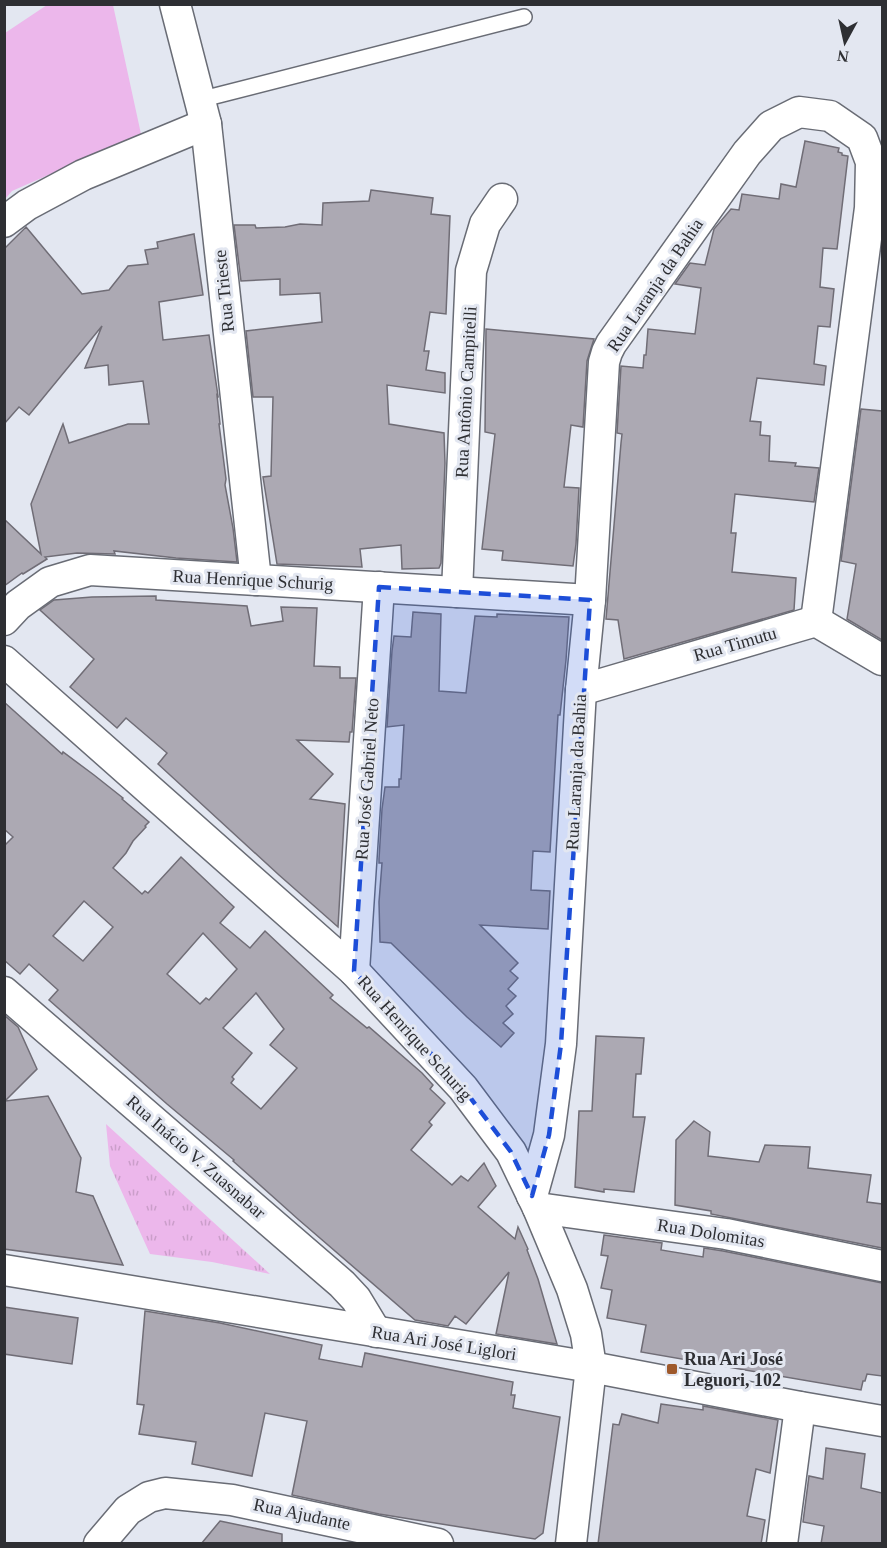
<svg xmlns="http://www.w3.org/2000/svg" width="887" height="1548" viewBox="0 0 887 1548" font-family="'Times New Roman',serif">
  <defs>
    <pattern id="park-tufts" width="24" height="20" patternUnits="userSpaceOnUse" patternTransform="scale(1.5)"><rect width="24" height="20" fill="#ecb7eb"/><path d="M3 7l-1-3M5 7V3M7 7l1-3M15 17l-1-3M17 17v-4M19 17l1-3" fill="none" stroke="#cb9eca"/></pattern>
  </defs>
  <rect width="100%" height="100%" fill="#e3e7f1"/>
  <polygon fill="url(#park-tufts)" points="106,1124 270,1274 212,1262 150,1254 110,1166"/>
  <polygon fill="#ecb7eb" points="47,5 113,5 141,134 12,191 5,199 5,33"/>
  <g fill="#aca9b3" stroke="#706d76" stroke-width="1.5" fill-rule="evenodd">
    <polygon points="805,141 839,148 838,152 842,153 842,155 848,156 837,249 823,248 820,287 834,289 830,327 818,326 814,364 826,366 824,385 757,378 750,421 761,422 760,435 770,436 769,461 796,463 795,466 819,468 814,502 735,494 731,533 736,533 732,572 796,578 794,610 624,659 618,620 606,619 621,443 622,434 617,433 621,366 643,368 644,355 646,355 648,329 695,334 701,288 675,284 690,263 705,265 714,229 731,209 739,210 742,194 779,199 781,184 796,187"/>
    <polygon points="371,190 433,198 431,214 450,216 446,314 430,312 424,351 429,351 426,370 445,373 445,393 387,385 389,424 444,433 445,463 441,563 439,568 402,569 401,545 360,549 362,567 277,564 263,477 271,476 273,397 253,397 246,331 322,322 320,293 280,295 280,279 241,281 234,225 255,225 256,228 285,227 300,224 322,225 323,203 369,201"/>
    <polygon points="26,227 82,294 109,290 128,266 148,264 145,250 158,248 157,242 194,234 203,295 159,302 163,340 209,335 218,396 217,395 220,424 219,424 226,479 225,485 233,528 237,562 176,558 114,551 115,554 77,553 45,557 47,559 23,574 22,573 4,586 4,519 41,554 31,504 63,424 69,443 128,424 149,424 143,381 109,385 108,365 85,368 102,326 29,415 19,407 4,424 4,249"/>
    <polygon points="486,329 594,339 587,361 583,427 571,425 564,487 579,488 576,544 573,566 502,560 503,551 482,549 495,434 485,432"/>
    <polygon points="861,409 882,411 882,640 847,619 856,564 841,561"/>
    <polygon points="156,596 156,600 247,606 251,626 283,621 281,607 317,608 314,666 340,667 340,678 356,678 352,732 350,732 349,742 297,740 333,774 310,799 345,804 338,927 279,875 158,764 167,753 126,718 117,728 70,687 94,659 40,610 54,600 92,597"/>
    <polygon points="413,612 441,614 439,691 466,693 475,616 497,617 497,614 569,617 566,660 560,715 558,715 550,852 533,851 531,890 550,891 548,929 480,925 518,963 510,971 518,978 508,989 516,996 506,1006 513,1014 503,1023 514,1033 501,1047 467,1017 391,943 380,942 379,902 382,863 379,863 379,859 382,809 385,787 399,787 399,779 401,779 404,725 387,727 392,651 394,636 411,637"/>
    <path d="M 4,702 L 62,754 L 63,752 L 94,775 L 123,798 L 122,799 L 149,822 L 145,826 L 146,827 L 133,841 L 126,853 L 113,868 L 142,894 L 145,891 L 148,893 L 181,857 L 234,907 L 220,923 L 250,948 L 265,931 L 333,995 L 330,998 L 367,1028 L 369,1027 L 422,1073 L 433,1085 L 430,1089 L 445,1103 L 429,1122 L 432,1125 L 411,1150 L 452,1185 L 461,1176 L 468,1181 L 484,1163 L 496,1186 L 478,1207 L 515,1239 L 518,1227 L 528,1249 L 527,1250 L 538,1279 L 557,1344 L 496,1334 L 509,1272 L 466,1324 L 455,1316 L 448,1326 L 415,1320 L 299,1220 L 233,1161 L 234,1160 L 167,1104 L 49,1000 L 58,990 L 29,964 L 20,974 L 4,960 L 4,846 L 13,837 L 4,829 ZM 84,901 L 113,927 L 83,961 L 53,936 ZM 203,933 L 237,969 L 209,1000 L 206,998 L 200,1004 L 167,974 ZM 256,993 L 284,1029 L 270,1045 L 297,1068 L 261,1109 L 231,1083 L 234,1079 L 232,1077 L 252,1053 L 223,1028 Z"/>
    <polygon points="4,1015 18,1027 37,1069 5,1101 48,1096 81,1158 76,1192 93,1196 123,1265 4,1249"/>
    <polygon points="596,1036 644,1038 641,1074 636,1074 633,1117 645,1117 634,1192 604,1189 604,1192 575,1187 579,1111 592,1111"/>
    <polygon points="694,1121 710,1132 708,1156 759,1162 765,1145 810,1147 808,1168 871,1175 867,1202 882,1204 882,1248 711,1214 711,1211 675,1205 676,1140"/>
    <polygon points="604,1235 662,1243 661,1250 703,1257 704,1248 723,1251 882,1283 882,1376 867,1374 865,1381 863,1381 861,1390 641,1352 646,1325 607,1318 612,1290 601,1288 608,1256 601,1255"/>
    <polygon points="4,1307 78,1318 72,1364 4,1354"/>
    <polygon points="145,1311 220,1323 322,1345 319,1359 362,1367 365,1353 513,1382 511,1395 515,1395 513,1408 560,1417 543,1533 535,1539 379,1514 292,1495 307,1421 265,1413 252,1476 192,1464 196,1442 139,1434 144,1405 137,1404"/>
    <polygon points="661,1404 703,1410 703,1406 778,1420 770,1473 756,1469 747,1516 765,1520 761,1544 598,1544 613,1424 619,1425 622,1414 658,1423"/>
    <polygon points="826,1448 865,1454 861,1488 882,1493 882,1544 821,1544 824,1526 803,1522 809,1476 823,1479"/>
    <polygon points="220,1521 282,1534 282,1544 201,1544"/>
  </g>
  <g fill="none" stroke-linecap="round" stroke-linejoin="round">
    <defs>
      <polyline id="lane" points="199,100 524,17"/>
      <g id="street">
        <polyline points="175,4 206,124 256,580"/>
        <polyline points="4,222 27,205 83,175 206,124"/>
        <polyline points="457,592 471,271 485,224 502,199"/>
        <polyline points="4,620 18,605 50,582 90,570 590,600"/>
        <polyline points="4,661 354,971 463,1088 511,1152 538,1208 572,1289 586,1334 591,1367 571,1544"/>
        <polyline points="581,690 816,621 882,660"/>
        <polyline points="354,971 379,587"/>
        <polyline points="4,992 342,1284 356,1299 376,1332"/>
        <polyline points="532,1196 549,1135 561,1044 581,690 590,600 604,362 607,352 611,344 747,153 771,126 799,112 830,116 862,138 871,162 870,208 816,621"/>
        <polyline points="538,1208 726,1234 882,1266"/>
        <polyline points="4,1270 591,1367 800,1407 882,1421"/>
        <polyline points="99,1544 128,1510 149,1497 165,1493 232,1500 438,1544"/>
        <polyline points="782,1544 800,1407"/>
      </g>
    </defs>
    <use href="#lane" stroke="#696c75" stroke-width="18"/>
    <use href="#street" stroke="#696c75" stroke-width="33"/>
    <use href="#lane" stroke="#fff" stroke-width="15"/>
    <use href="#street" stroke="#fff" stroke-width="30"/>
  </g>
  <path fill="#1d4ed8" fill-opacity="0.2" stroke="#1d4ed8" stroke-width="4.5" stroke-dasharray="12 8" stroke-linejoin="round" d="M 379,587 L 590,600 L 561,1044 L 549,1135 L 532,1196 L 511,1152 L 463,1088 L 354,971 Z"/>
  <rect fill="#9e592b" stroke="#e3e7f1" stroke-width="2" x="666" y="1363" width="12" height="12" rx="3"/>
  <g text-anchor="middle" stroke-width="6" stroke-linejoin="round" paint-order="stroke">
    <g font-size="18" fill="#2e2f33" stroke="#e3e7f1">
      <text transform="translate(655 285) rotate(-56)" y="6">Rua Laranja da Bahia</text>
      <text transform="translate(224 291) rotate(-96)" y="6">Rua Trieste</text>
      <text transform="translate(466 392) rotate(-87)" y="6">Rua Antônio Campitelli</text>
      <text transform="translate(253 580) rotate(3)" y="6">Rua Henrique Schurig</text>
      <text transform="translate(735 644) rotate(-16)" y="6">Rua Timutu</text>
      <text transform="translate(576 772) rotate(-87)" y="6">Rua Laranja da Bahia</text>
      <text transform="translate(367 779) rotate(-86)" y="6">Rua José Gabriel Neto</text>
      <text transform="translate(415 1038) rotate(48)" y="6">Rua Henrique Schurig</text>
      <text transform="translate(196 1157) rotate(41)" y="6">Rua Inácio V. Zuasnabar</text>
      <text transform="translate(711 1233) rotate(9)" y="6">Rua Dolomitas</text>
      <text transform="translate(444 1343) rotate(9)" y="6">Rua Ari José Liglori</text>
      <text transform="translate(302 1514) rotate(12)" y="6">Rua Ajudante</text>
    </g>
    <g font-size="18" font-weight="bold" fill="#2e2f33" stroke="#e3e7f1" text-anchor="start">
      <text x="684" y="1365">Rua Ari José<tspan x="684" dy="21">Leguori, 102</tspan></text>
    </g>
  </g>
  <rect width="887" height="1548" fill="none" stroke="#2e2f33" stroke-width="12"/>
  <g transform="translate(845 42) rotate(188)" stroke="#e3e7f1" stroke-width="4.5" paint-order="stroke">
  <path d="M0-4.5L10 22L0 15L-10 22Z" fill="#2e2f33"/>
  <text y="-9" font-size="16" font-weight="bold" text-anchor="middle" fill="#2e2f33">N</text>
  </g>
</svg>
